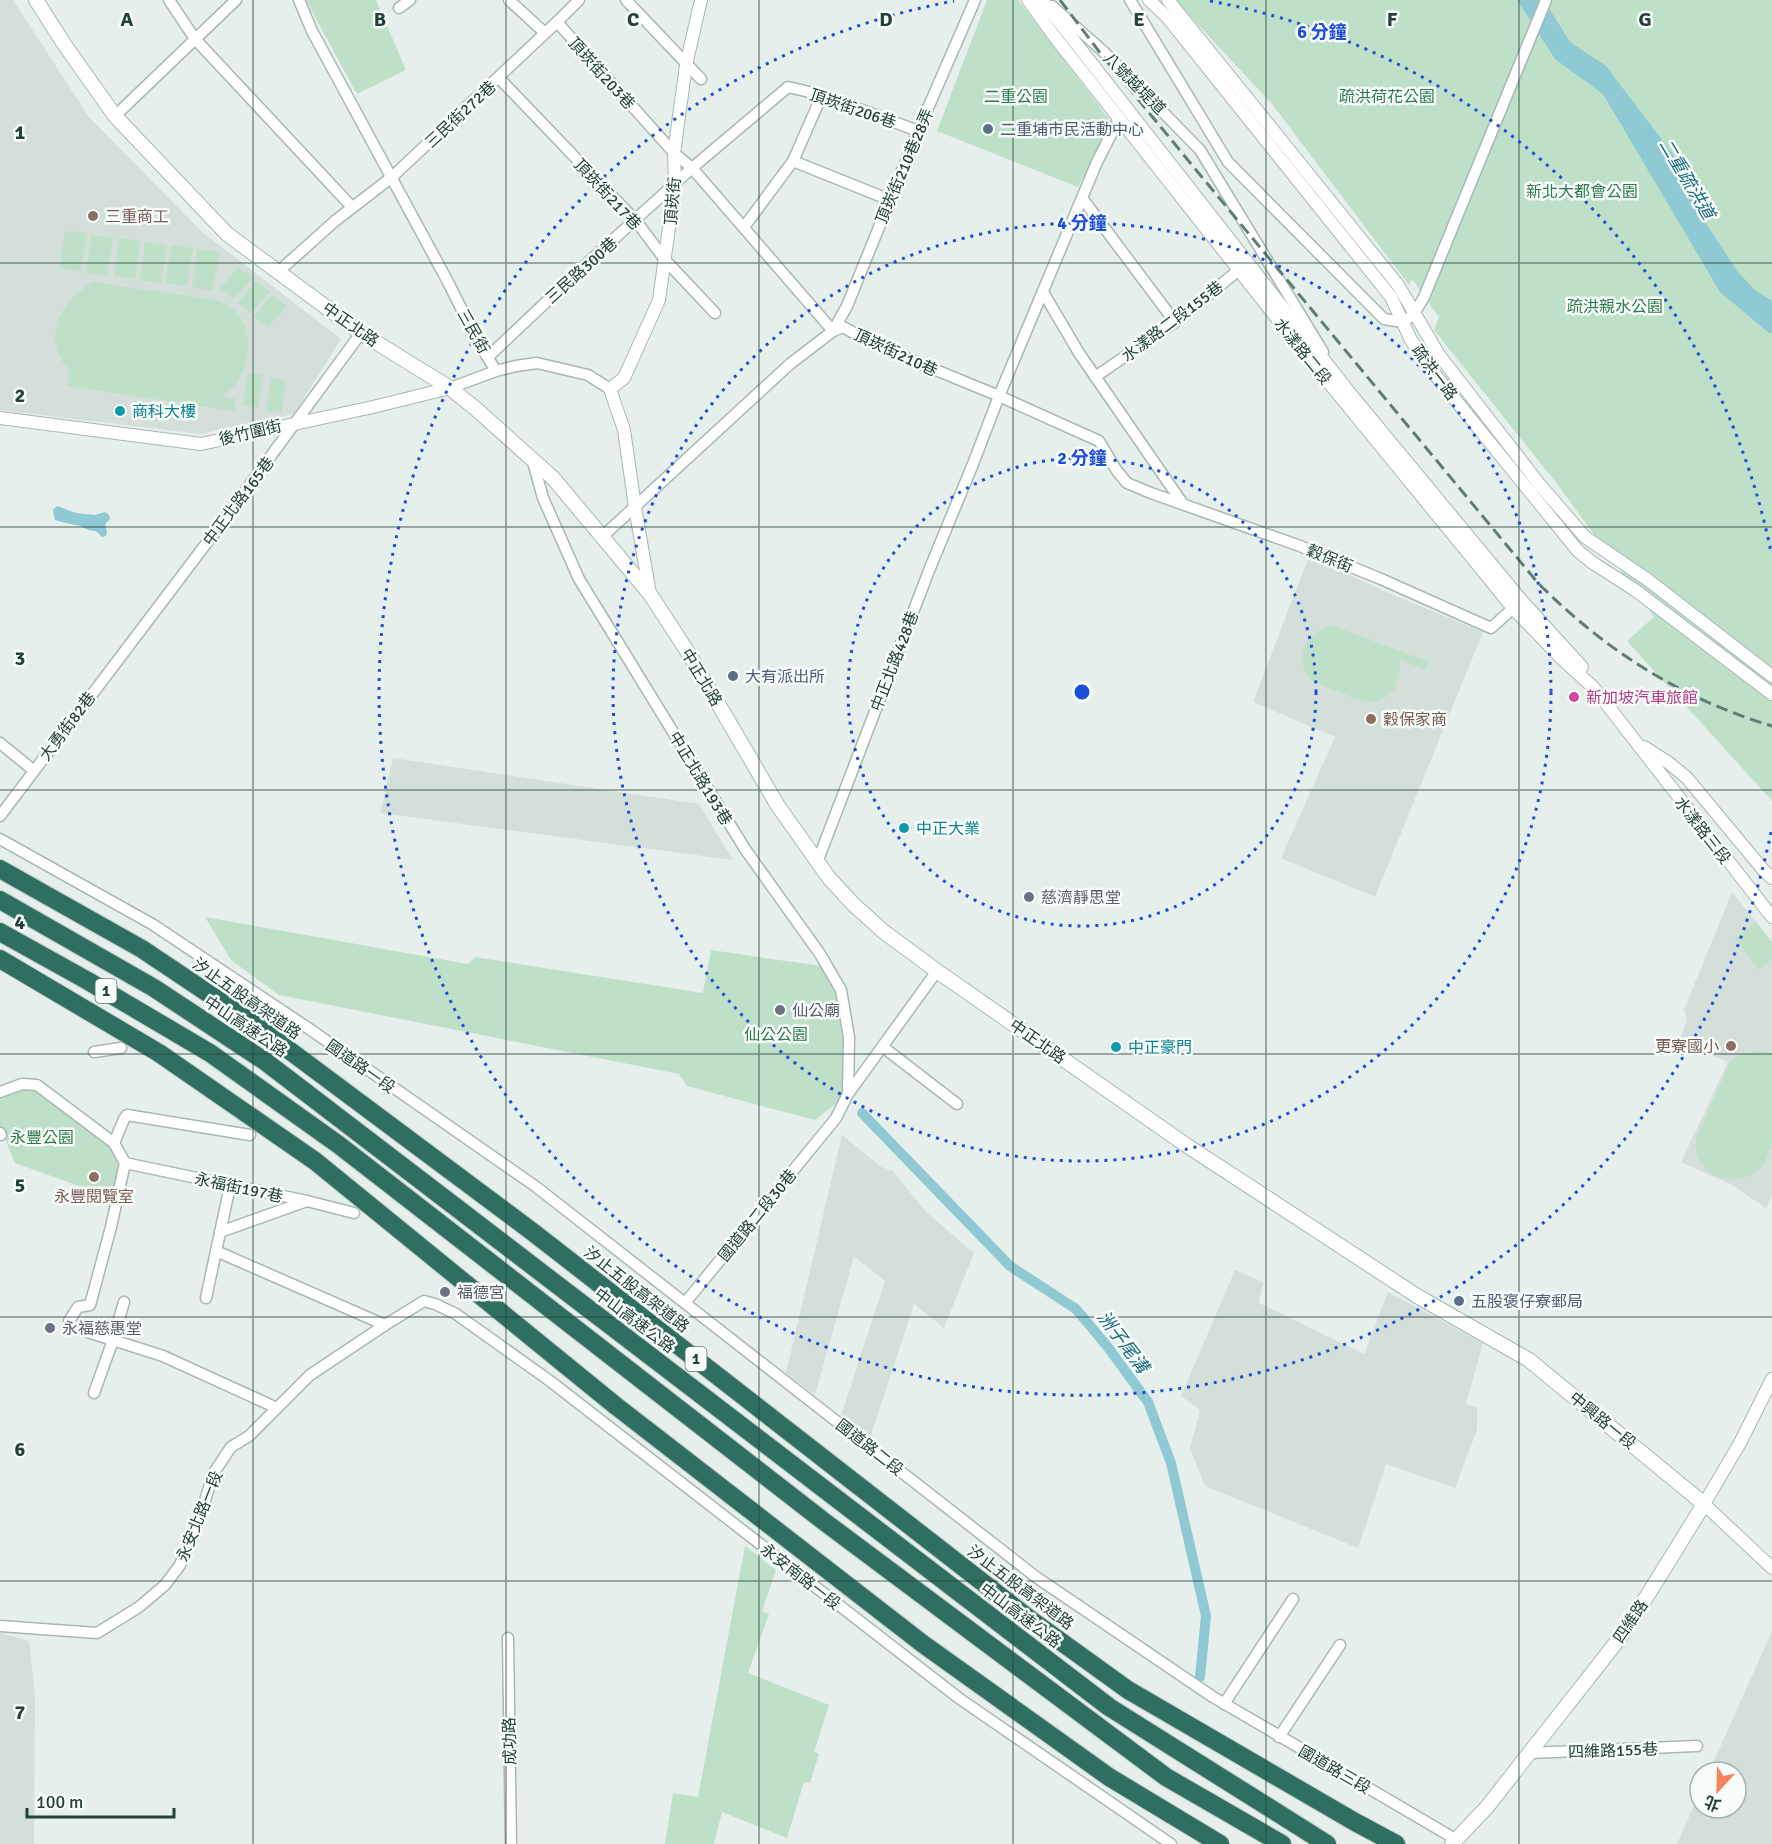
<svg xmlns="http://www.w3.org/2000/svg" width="1772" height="1844" viewBox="0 0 1772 1844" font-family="Signika,'Noto Sans TC',sans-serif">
  <rect width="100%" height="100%" fill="#e6efeb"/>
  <g fill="#d4dfda">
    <polygon points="0,0 13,0 89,117 201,231 341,339 294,414 200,434 0,410"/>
    <polygon points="1309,556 1384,591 1483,632 1375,897 1281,858 1335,737 1253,702"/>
    <polygon points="393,758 699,804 733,860 380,813"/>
    <polygon points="1732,892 1772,942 1772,1195 1766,1208 1732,1185 1681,1162 1728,1062 1679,1042 1687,1019 1684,1010"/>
    <polygon points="842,1135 881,1167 893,1171 926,1212 974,1253 944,1328 914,1304 870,1438 841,1416 885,1281 854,1256 815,1395 786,1373"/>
    <polygon points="1235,1270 1263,1282 1259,1303 1364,1354 1388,1292 1483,1343 1466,1404 1477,1408 1477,1430 1455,1488 1386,1464 1358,1548 1205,1486 1190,1448 1200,1410 1181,1396"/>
    <polygon points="1772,1631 1772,1844 1677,1844 1700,1792 1700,1808 1736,1808 1736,1772 1709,1772"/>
    <polygon points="0,1633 29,1641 35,1695 34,1844 0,1844"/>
  </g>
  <g fill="#bfe0c8">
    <polygon points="306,0 376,0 406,70 357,94"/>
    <polygon points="987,0 1018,0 1112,123 1078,187 937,131"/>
    <polygon points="1175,0 1772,0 1772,801 1627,641 1654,617 1558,485 1434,330 1439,317 1412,279 1409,285 1272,104"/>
    <polygon points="65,231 87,233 81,272 60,268"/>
    <polygon points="91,235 113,238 107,276 86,273"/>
    <polygon points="119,238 141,241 135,279 114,276"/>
    <polygon points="145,242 167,245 161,283 140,280"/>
    <polygon points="171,245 193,248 187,286 165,283"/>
    <polygon points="197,249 219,252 213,291 192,287"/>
    <polygon points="238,266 253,278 234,299 220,289"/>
    <polygon points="256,281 270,292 251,314 237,303"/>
    <path d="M 93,282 L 217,300 C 226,304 235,309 240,317 C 256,343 248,382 221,396 L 236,399 L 234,411 L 67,386 L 69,370 C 41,339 60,301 93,282 Z"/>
    <polygon points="272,295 287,306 268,327 254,317"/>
    <polygon points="248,373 263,375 258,408 243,406"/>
    <polygon points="271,378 286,381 281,413 266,411"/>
    <path d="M 1331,625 L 1429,662 L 1425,670 L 1399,659 L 1400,671 L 1395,689 C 1388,695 1381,701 1371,702 C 1365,703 1314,683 1310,679 C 1292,657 1308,632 1331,625 Z"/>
    <polygon points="205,917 468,964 475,957 703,993 711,950 828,967 850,1021 851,1092 815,1120 687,1086 679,1074 279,995 231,960"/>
    <polygon points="1756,922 1772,942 1772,959 1759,969 1735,939"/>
    <polygon points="1755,1051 1772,1053 1772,1145 1765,1162 1759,1169 1751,1175 1731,1180 1713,1175 1699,1160 1696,1151 1696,1139 1730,1062 1737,1056"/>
    <path d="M 24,1087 L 35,1090 L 115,1150 C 121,1167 117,1181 112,1198 L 15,1163 L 0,1127 L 0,1098 Z"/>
    <polygon points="745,1546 776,1570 762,1611 769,1614 748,1673 829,1705 814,1752 819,1754 810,1783 804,1782 787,1838 722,1812 714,1844 665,1844 673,1793 698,1797"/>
  </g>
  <g fill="#8ec9d4">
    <polygon points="1517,0 1544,0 1570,42 1606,66 1672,153 1707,225 1737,271 1755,290 1772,301 1772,333 1769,333 1720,292 1603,94 1555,59"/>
    <path d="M 57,506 L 76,513 L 95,515 L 105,512 L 109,515 L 110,519 L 105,524 L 107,532 L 106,536 L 102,537 L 96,531 C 85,531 84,526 76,525 C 69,524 62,522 55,520 L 53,510 Z"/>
  </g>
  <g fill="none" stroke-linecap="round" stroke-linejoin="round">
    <polyline stroke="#8ec9d4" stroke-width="10" points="862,1113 1010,1266 1076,1309 1107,1346 1148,1402 1171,1463 1206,1616 1200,1677"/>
    <defs>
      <g id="minor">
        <polyline points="169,0 195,39 352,207"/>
        <polyline points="299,0 312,31 448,282 477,340 496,371"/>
        <polyline points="509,0 545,33"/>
        <polyline points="626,0 701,79"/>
        <polyline points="1130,0 1228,162 1384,319 1403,322 1414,314 1424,297 1546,0"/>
        <polyline points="1052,6 1103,51 1200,150 1323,352"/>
        <polyline points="399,8 410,0"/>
        <polyline points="557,22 579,0"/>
        <polyline points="499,78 636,221 666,261 715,313"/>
        <polyline points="115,116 236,0"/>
        <polyline points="793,161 822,95"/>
        <polyline points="1082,198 1175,322"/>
        <polyline points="744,227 793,161 890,200"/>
        <polyline points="278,272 335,221 392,177 557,22 674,153 692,168 833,331"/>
        <polyline points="1043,292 1079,353 1183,504"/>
        <polyline points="833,331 847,306 918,131 975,0"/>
        <polyline points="488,357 582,268 692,168 788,87 822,95 918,131"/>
        <polyline points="1095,377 1175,322 1245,265"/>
        <polyline points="450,388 496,371 516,366 537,363 588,375 610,389"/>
        <polyline points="533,462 543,498 579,579 745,849 820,954 841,990 849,1037 848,1094"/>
        <polyline points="603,536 790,364 833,331 843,327 867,340 914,361 999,396 1099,441 1117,471 1127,483 1151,493 1300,546 1381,579 1491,628 1519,603"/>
        <polyline points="0,743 33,770"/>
        <polyline points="0,816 218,528 361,333"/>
        <polyline points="0,839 152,924 308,1028 535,1186 1036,1577 1213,1697 1457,1840"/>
        <polyline points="818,860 930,568 973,464 999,396 1097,162 1119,119"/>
        <polyline points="883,1047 957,1104"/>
        <polyline points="94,1052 121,1048"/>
        <polyline points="0,1092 22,1084 37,1085 114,1143 125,1163 111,1227 90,1305 78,1307 69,1321 75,1328 163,1356 277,1408"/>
        <polyline points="0,1133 1,1135"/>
        <polyline points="114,1143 124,1119 127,1115 250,1135"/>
        <polyline points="125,1163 307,1201 354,1213"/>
        <polyline points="220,1232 307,1201"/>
        <polyline points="216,1251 385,1325"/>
        <polyline points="206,1298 230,1186"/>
        <polyline points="685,1303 836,1118 848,1094 937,971"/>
        <polyline points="94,1393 113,1340 124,1302"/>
        <polyline points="0,1626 97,1633 139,1607 165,1585 180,1565 202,1511 213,1474 231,1447 249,1436 310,1375 385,1325 424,1301 435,1304 456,1314 550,1381 960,1699 1171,1844"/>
        <polyline points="508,1638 511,1844"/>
        <polyline points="1224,1704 1293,1599"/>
        <polyline points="1279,1737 1340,1645"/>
        <polyline points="1529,1753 1697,1746"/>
      </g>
      <g id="tertiary">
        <polyline points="1028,0 1054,36 1294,340 1513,608 1561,658 1594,688 1772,917"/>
        <polyline points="1042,0 1349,392 1522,601 1582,667"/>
        <polyline points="1149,0 1167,17 1391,297 1411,340 1436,376 1578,551 1593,563 1635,590 1772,694"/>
        <polyline points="1168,0 1398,285 1439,355 1540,485 1585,537 1648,580 1772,676"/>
        <polyline points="0,418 201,444 373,407 450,388"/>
        <polyline points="650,594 635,507 624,430 610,389 624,378 659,300 675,184 674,153 686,65 701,0"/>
        <polyline points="1644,747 1669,763 1687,778 1765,872 1772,878"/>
        <polyline points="1772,1379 1740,1443 1704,1504 1772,1568"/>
      </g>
      <polyline id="secondary" points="36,0 64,44 115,116 227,234 361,333 450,388 476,409 553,478 650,594 689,654 778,806 829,878 853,904 884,932 937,971 1186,1145 1417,1296 1529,1360 1704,1504 1649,1593 1619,1639 1487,1807 1452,1844"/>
      <g id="motorway">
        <polyline points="0,869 142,949 254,1024 534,1233 1031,1620 1128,1690 1355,1822 1396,1844"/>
        <polyline points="0,900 154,988 266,1062 1109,1707 1327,1844"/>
        <polyline points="0,932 88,981 210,1053 339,1145 826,1523 1166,1777 1282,1844"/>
        <polyline points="0,959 159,1053 315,1161 616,1406 923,1644 1109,1777 1220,1844"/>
      </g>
    </defs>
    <use href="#minor" stroke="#a8b8b2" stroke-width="13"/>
    <use href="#tertiary" stroke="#a8b8b2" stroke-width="14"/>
    <use href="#secondary" stroke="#a4bbb3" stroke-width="16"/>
    <use href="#motorway" stroke="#c2cac8" stroke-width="20"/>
    <use href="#minor" stroke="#fff" stroke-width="10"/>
    <use href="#tertiary" stroke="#fff" stroke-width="12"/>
    <use href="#secondary" stroke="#fff" stroke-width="14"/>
    <use href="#motorway" stroke="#2f6f62" stroke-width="18"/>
    <path stroke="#5f7d75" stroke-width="3" stroke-dasharray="12 6" stroke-linecap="butt" d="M 1060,0 L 1101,54 L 1201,176 L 1538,583 C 1606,651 1680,698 1772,726"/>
  </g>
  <path fill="none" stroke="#24423a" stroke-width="1.5" stroke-opacity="0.55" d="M 253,0 L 253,1844M 506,0 L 506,1844M 759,0 L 759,1844M 1013,0 L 1013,1844M 1266,0 L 1266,1844M 1519,0 L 1519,1844M 0,263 L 1772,263M 0,527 L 1772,527M 0,790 L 1772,790M 0,1054 L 1772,1054M 0,1317 L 1772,1317M 0,1581 L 1772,1581"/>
  <g fill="none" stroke="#1d4ed8" stroke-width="3" stroke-dasharray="3 6">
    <circle cx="1082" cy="692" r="234"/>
    <circle cx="1082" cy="692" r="469"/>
    <path d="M1771 832A703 703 0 1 1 954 1M1210 1A703 703 0 0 1 1771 552"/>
  </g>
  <g fill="#5c6f8a" stroke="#f7fbf9" stroke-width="2">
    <circle cx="988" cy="129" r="6"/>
    <circle cx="733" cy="676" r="6"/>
    <circle cx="1459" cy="1301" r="6"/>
  </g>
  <g fill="#8d6e63" stroke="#f7fbf9" stroke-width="2">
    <circle cx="93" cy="216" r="6"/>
    <circle cx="1371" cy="719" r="6"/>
    <circle cx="1731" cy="1046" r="6"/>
    <circle cx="94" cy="1177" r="6"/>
  </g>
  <g fill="#0f9aa8" stroke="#f7fbf9" stroke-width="2">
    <circle cx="120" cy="411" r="6"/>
    <circle cx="904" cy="828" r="6"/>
    <circle cx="1116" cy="1047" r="6"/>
  </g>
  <circle fill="#d1479c" stroke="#f7fbf9" stroke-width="2" cx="1574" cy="697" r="6"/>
  <g fill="#6b7280" stroke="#f7fbf9" stroke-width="2">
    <circle cx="1029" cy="897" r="6"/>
    <circle cx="780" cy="1010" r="6"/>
    <circle cx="445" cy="1292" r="6"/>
    <circle cx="50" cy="1328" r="6"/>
  </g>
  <g text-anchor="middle" stroke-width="5" stroke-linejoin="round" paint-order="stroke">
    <g fill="#f7fbf9" stroke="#637a73" stroke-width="1.5">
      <rect x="95.5" y="979" width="21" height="24" rx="4.5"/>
      <rect x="685.5" y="1347" width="21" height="24" rx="4.5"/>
    </g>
    <g font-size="15" font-weight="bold" fill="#24423a">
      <text x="106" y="996">1</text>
      <text x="696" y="1364">1</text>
    </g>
    <g font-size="16" fill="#24423a" stroke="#f7fbf9">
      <text transform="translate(602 73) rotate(48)" y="6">頂崁街203巷</text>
      <text transform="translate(1135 83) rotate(45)" y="6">八號越堤道</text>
      <text transform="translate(853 108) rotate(19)" y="6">頂崁街206巷</text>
      <text transform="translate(460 114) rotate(-43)" y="6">三民街272巷</text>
      <text transform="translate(904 166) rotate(-67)" y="6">頂崁街210巷28弄</text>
      <text transform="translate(608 194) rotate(47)" y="6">頂崁街217巷</text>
      <text transform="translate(672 201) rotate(-85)" y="6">頂崁街</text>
      <text transform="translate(581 270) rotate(-42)" y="6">三民路300巷</text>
      <text transform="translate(1172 321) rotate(-37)" y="6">水漾路二段155巷</text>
      <text transform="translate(351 324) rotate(35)" y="6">中正北路</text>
      <text transform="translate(474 331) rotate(61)" y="6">三民街</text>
      <text transform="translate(1303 351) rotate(51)" y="6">水漾路二段</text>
      <text transform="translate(896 352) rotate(25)" y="6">頂崁街210巷</text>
      <text transform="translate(1435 372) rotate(53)" y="6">疏洪一路</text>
      <text transform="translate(250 432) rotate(-13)" y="6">後竹圍街</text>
      <text transform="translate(238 501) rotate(-53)" y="6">中正北路165巷</text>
      <text transform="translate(1330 558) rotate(22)" y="6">穀保街</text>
      <text transform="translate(894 661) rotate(-69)" y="6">中正北路428巷</text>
      <text transform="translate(702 677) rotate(59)" y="6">中正北路</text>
      <text transform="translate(67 726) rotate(-53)" y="6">大勇街82巷</text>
      <text transform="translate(701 778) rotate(59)" y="6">中正北路193巷</text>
      <text transform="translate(1703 830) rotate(52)" y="6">水漾路三段</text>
      <text transform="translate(247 998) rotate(35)" y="6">汐止五股高架道路</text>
      <text transform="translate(246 1026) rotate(34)" y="6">中山高速公路</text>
      <text transform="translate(1038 1041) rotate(35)" y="6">中正北路</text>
      <text transform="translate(361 1066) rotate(35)" y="6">國道路一段</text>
      <text transform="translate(239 1187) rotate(12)" y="6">永福街197巷</text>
      <text transform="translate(757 1215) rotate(-51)" y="6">國道路二段30巷</text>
      <text transform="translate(637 1289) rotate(38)" y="6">汐止五股高架道路</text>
      <text transform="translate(635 1320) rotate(37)" y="6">中山高速公路</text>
      <text transform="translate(1603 1420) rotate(39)" y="6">中興路一段</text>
      <text transform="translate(870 1447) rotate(38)" y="6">國道路二段</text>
      <text transform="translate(199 1516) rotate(-68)" y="6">永安北路一段</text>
      <text transform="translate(801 1576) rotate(38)" y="6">永安南路一段</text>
      <text transform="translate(1021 1587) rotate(37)" y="6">汐止五股高架道路</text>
      <text transform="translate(1021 1615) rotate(37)" y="6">中山高速公路</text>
      <text transform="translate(1630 1621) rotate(-56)" y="6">四維路</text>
      <text transform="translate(509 1741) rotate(-91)" y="6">成功路</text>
      <text transform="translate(1613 1750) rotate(-2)" y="6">四維路155巷</text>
      <text transform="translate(1335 1769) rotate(30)" y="6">國道路三段</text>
    </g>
    <g font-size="16" fill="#2d7a4b" stroke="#f7fbf9">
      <text x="1016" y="102">二重公園</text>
      <text x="1387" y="102">疏洪荷花公園</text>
      <text x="1582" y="197">新北大都會公園</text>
      <text x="1615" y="312">疏洪親水公園</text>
      <text x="776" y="1040">仙公公園</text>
      <text x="42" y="1143">永豐公園</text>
    </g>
    <g font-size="16" fill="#4e5e75" stroke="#f7fbf9" text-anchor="start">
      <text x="1000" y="135">二重埔市民活動中心</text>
      <text x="745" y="682">大有派出所</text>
      <text x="1471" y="1307">五股褒仔寮郵局</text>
    </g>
    <g font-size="16" fill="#785e54" stroke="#f7fbf9" text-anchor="start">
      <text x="105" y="222">三重商工</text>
      <text x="1383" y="725">穀保家商</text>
      <text x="1719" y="1052" text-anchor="end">更寮國小</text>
      <text x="94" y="1202" text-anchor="middle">永豐閱覽室</text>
    </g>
    <g font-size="16" fill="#0d838f" stroke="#f7fbf9" text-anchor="start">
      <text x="132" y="417">商科大樓</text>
      <text x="916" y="834">中正大業</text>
      <text x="1128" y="1053">中正豪門</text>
    </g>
    <g font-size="16" fill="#b23c85" stroke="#f7fbf9" text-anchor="start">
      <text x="1586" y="703">新加坡汽車旅館</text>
    </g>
    <g font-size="16" fill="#5b616d" stroke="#f7fbf9" text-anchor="start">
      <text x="1041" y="903">慈濟靜思堂</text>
      <text x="792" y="1016">仙公廟</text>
      <text x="457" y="1298">福德宮</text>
      <text x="62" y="1334">永福慈惠堂</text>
    </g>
    <g font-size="18" font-style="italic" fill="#1c6f80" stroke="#f7fbf9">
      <text transform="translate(1687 179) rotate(59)" y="6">二重疏洪道</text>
      <text transform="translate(1123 1342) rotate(53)" y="6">洲子尾溝</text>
    </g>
  </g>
  <g font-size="20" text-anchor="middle" font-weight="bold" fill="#24423a" stroke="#f7fbf9" stroke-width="5" stroke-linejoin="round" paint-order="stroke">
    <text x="127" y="26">A</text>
    <text x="380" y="26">B</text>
    <text x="633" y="26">C</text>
    <text x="886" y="26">D</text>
    <text x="1139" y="26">E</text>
    <text x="1392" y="26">F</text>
    <text x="1645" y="26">G</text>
    <text x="20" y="139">1</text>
    <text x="20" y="402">2</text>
    <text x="20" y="665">3</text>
    <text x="20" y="929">4</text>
    <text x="20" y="1192">5</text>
    <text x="20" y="1456">6</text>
    <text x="20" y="1719">7</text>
  </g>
  <circle cx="1082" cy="692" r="9" fill="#1d4ed8" stroke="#f7fbf9" stroke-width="3"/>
  <g font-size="18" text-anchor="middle" font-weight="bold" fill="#1d4ed8" stroke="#f7fbf9" stroke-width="5" stroke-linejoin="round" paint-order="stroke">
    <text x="1322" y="38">6 分鐘</text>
    <text x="1082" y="229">4 分鐘</text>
    <text x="1082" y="464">2 分鐘</text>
  </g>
  <g transform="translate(1718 1790) rotate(202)"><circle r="28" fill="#f7fbf9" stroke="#a3b1ad" stroke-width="1.5"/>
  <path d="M0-4.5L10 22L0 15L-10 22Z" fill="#f4845f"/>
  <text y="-9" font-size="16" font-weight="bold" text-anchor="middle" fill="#24423a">北</text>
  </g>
  <path d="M27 1808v9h147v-9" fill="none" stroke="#24423a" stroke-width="3"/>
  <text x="36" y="1808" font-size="18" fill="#24423a" stroke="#f7fbf9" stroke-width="4.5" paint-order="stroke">100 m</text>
</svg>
